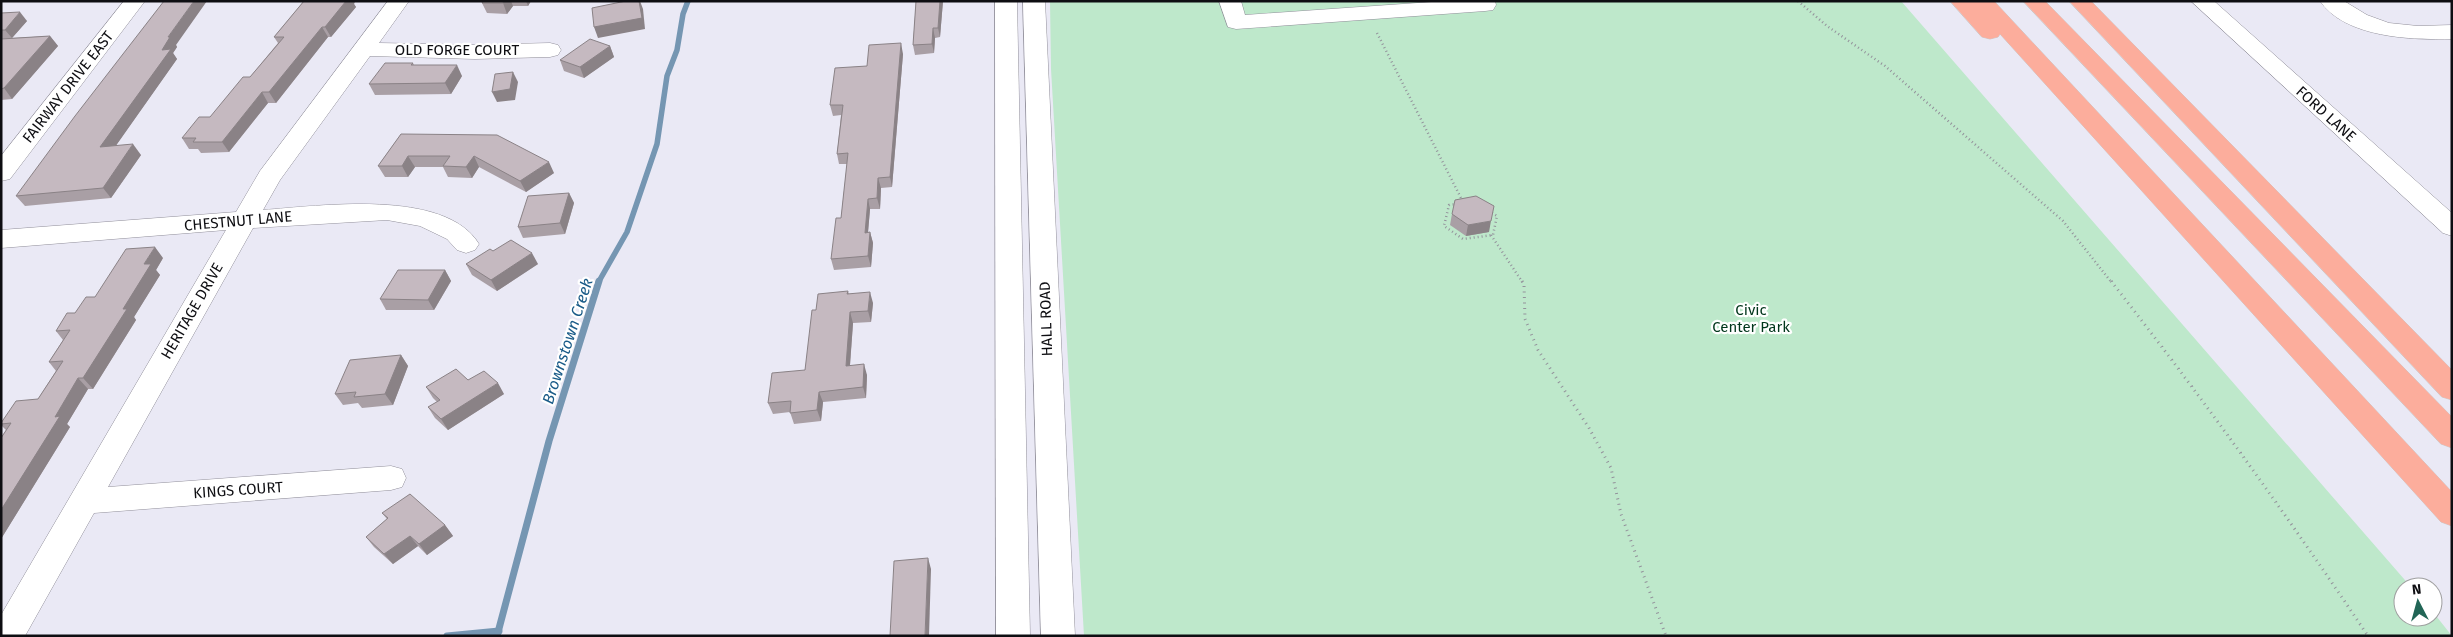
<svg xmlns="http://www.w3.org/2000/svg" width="2453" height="637" viewBox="0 0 2453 637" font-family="'Fira Sans',sans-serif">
  <rect width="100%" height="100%" fill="#eae9f5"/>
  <polygon fill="#bee8cb" points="1050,1 1901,1 2411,587 2403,587 2403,617 2433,617 2433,612 2452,636 1084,636 1051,69"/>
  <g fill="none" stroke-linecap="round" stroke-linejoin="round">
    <polyline stroke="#7596b2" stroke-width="5.5" points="598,283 627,232 657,144 667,76 677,50 683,14 688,1"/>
    <g stroke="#7596b2" stroke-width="7">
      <polyline points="447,636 499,631"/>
      <polyline points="497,636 549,441 599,281"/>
    </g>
    <defs>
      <g id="minor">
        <polygon points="124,1 145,1 10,179 1,181 1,156"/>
        <path d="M 388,1 L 409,1 L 379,43 L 475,45 L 550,43 L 558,45 L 561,50 L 558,55 L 550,57 L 475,59 L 370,56 L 280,180 L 263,210 C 319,206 445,188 479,244 L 475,250 L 466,253 L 457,250 L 447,239 L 420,226 L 387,220 L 253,228 L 108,487 L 391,466 L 402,469 L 406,478 L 402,487 L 391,490 L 94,513 L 25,636 L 1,636 L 1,615 L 226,230 L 1,248 L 1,230 L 236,212 L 260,171 Z"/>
        <polygon points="995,1 1017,1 1030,636 996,636"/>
        <polygon points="1023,1 1045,1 1075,636 1041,636"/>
        <polygon points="1219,1 1241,1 1245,15 1446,1 1495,1 1496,5 1493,10 1485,11 1236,29 1228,27"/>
        <polygon points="2191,1 2214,1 2452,213 2452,236 2443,233"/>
        <path d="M 2320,1 L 2344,1 L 2367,15 L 2389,23 L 2418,26 L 2452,25 L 2452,39 C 2412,40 2345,38 2320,1 Z"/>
      </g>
      <g id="highway">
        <polygon points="1950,1 1994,1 2452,492 2452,526 2441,522 2000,34 1998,37 1990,39 1982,37"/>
        <polygon points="2023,1 2045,1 2452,417 2452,448 2441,444"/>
        <polygon points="2069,1 2091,1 2452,370 2452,400 2442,397"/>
      </g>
    </defs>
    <use href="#minor" stroke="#918f9a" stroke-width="1"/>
    <use href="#highway" stroke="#cacacb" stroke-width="1"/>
    <g stroke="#93929b" stroke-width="2.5" stroke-dasharray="1 3" stroke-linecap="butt">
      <polyline points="1798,1 1827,26 1885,66 2063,221 2112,283"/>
      <polyline points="1377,33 1462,200"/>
      <polygon points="1475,202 1497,216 1493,235 1463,239 1444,226 1449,205"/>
      <polyline points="1491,235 1523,283"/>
    </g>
    <g stroke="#93929b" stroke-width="3" stroke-dasharray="1 4.5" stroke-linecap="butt">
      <polyline points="1522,281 1524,285 1525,319 1538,350 1589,428 1611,468 1621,514 1666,636"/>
      <path d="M 2111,281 C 2201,396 2287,515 2368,636"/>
    </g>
    <use href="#minor" fill="#fff" fill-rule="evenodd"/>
    <use href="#highway" fill="#fcad9c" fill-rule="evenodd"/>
  </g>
  <g fill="#a99fa5">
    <polygon points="304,1 355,1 354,4 356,7 331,37 328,37 276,103 268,103 229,152 201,153 198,149 189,149 182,138 210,117 250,77 278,43 274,37"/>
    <polygon points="483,1 531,1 528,6 513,6 507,14 487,13 482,3"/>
    <polygon points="916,1 943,1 940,37 935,38 934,53 915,55 913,45"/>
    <polygon points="1,13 27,21 12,38 50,36 58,46 12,99 1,100"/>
    <polygon points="176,45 177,47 173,53 177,59 116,145 141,155 111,198 25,206 16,196"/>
    <polygon points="610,46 614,57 584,78 564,71 560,60"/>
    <polygon points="903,54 892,187 881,188 880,209 870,209 868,232 870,232 873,243 871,267 834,270 831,259 841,218 847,164 839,164 837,154 841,115 833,116 830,105 867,66"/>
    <polygon points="413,63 414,65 462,76 451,94 375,95 369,84"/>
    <polygon points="401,134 554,173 526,192 479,167 472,178 448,177 443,167 415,167 408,177 385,177 378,166"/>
    <polygon points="569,193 574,203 565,234 523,238 518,227"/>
    <polygon points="1452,214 1489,232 1466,236 1450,225"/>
    <polygon points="493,251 538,264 497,291 472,275 466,264"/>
    <polygon points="163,258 156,270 160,275 134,317 136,320 93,389 88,389 67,424 70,427 1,539 1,438 6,430 1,425 1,423 38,399 56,371 49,362 63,340 56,331 75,313 95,297"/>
    <polygon points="445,270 451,281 434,310 386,310 380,299"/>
    <polygon points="848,291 849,294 873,303 871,322 853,323 850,366 867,375 866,398 823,402 821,421 794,424 790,412 773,414 768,403 805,370 816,310"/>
    <polygon points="401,355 408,366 393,405 362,408 358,403 343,405 335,394"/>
    <polygon points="468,380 504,394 448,430 435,418 428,407 437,402 433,398 426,387"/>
    <polygon points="382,513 445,525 453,536 427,555 418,546 393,564 374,547 366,537 387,519"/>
  </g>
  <g fill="#8a8286">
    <polygon points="194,1 207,1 176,45 177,47 173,53 177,59 108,157 100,147 162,50 168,37"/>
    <polygon points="346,1 355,1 354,4 356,7 331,37 325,27"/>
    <polygon points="504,1 511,1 513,6 507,14 503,3"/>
    <polygon points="526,1 531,1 528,6"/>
    <polygon points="640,1 643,9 645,29 598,38 594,27"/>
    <polygon points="940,1 943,1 940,37 938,28"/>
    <polygon points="20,12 27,21 12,38 5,30"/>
    <polygon points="322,27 328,37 276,103 269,92"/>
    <polygon points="933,28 935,38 934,53 932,44"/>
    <polygon points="50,36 58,46 12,99 4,88"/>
    <polygon points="901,43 903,54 892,187 890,177"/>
    <polygon points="610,46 614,57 584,78 580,67"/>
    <polygon points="457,65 462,76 451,94 445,83"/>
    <polygon points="513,72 518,82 515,100 497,102 492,92"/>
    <polygon points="262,92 268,103 229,152 222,142"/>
    <polygon points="133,144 141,155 111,198 103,188"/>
    <polygon points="408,156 415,167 408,177 402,166"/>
    <polygon points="474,156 479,167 472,178 466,167"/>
    <polygon points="549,162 554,173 526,192 520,181"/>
    <polygon points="878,178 881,188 880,209 877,198"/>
    <polygon points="569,193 574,203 565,234 560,223"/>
    <polygon points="868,199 870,209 867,244 865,233"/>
    <polygon points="1491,221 1489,232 1466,236 1468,225"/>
    <polygon points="870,232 873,243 871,267 868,256"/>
    <polygon points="155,247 163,258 156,270 160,275 134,317 136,320 93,389 83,378 123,309 144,264"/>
    <polygon points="532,253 538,264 497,291 491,280"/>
    <polygon points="445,270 451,281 434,310 428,300"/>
    <polygon points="870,292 873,303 871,322 868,311"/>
    <polygon points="850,312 853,323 849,377 846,366"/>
    <polygon points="401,355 408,366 393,405 385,394"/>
    <polygon points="864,364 867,375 866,398 863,387"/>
    <polygon points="78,378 88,389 67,424 70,427 1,539 1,510 55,417"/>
    <polygon points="498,383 504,394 448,430 441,419"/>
    <polygon points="819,392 823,402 821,421 817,410"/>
    <polygon points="445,525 453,536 427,555 419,544"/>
    <polygon points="410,536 418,546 393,564 384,554"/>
    <polygon points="928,558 931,569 929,636 925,636"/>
  </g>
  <g fill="#c5b9c0" stroke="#8a8286">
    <polygon points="164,1 194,1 168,37 170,37 162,50 171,49 100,147 133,144 103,188 16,196 75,116"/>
    <polygon points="304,1 346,1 325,27 322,27 269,92 262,92 222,142 193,142 196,138 182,138 199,117 210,117 243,77 250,77 284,37 274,37"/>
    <polygon points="483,1 504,1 503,3 482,3"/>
    <polygon points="626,1 639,1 642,18 594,27 592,8"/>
    <polygon points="916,1 940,1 938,28 933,28 932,44 913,45"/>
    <polygon points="20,12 5,30 1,30 1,13"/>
    <polygon points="50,36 4,88 1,89 1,39"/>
    <polygon points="590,39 610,46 580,67 560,60"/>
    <polygon points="901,43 890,177 878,178 877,198 868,199 865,233 870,232 868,256 831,259 836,218 841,218 848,153 837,154 843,105 830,105 835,68 867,66 869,45"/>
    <polygon points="385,63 413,63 411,65 457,65 445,83 369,84"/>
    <polygon points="513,72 510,89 492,92 495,74"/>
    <polygon points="401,134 497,135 549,162 520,181 474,156 466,167 443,166 450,156 408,156 402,166 378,166"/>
    <polygon points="569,193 560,223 518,227 528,196"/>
    <polygon points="1476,196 1494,206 1491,221 1468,225 1452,214 1455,200"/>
    <polygon points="511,240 532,253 491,280 466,264 490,249 493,251"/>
    <polygon points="155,247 144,264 151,264 123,309 127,309 83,378 78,378 55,417 60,416 1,510 1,438 11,423 1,424 1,423 16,401 38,399 63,361 49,362 70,330 56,331 67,313 75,313 86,297 95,297 126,249"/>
    <polygon points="398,270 445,270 428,300 380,299"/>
    <polygon points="848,291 847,294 870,292 868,311 850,312 846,366 864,364 863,387 819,392 817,410 790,413 791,401 768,403 772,373 805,370 812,310 816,310 818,294"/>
    <polygon points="401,355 385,394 354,397 356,392 335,394 350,360"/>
    <polygon points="456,369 468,380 484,371 498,383 441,419 428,407 440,400 426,387"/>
    <polygon points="410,494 445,525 419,544 410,536 384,554 366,537 388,518 382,513"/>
    <polygon points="928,558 925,636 890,636 894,561"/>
  </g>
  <g text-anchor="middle" stroke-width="4.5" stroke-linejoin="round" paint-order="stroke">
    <g font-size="15" fill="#0e0e12" stroke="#fff">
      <text x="457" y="55">OLD FORGE COURT</text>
      <text transform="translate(68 87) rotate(-52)" y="5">FAIRWAY DRIVE EAST</text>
      <text transform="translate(2326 114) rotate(42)" y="5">FORD LANE</text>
      <text transform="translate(238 221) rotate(-5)" y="5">CHESTNUT LANE</text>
      <text transform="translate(192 311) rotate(-60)" y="5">HERITAGE DRIVE</text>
      <text transform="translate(1046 319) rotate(-92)" y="5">HALL ROAD</text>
      <text transform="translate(238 490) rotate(-4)" y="5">KINGS COURT</text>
    </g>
    <g font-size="15" fill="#00361b" stroke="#fff">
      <text x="1751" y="315">Civic<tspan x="1751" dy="17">Center Park</tspan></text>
    </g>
    <g font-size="16" font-style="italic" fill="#1a5b88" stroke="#fff">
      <text transform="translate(567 341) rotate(-72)" y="6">Brownstown Creek</text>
    </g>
  </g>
  <rect width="2453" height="637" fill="none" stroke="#0e0e12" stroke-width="5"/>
  <g transform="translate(2418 602) rotate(354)"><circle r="24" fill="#ffffff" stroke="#9f9fa0"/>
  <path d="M0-4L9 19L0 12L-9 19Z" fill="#216556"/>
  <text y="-8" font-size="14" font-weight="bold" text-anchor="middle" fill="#0e0e12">N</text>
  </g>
</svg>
